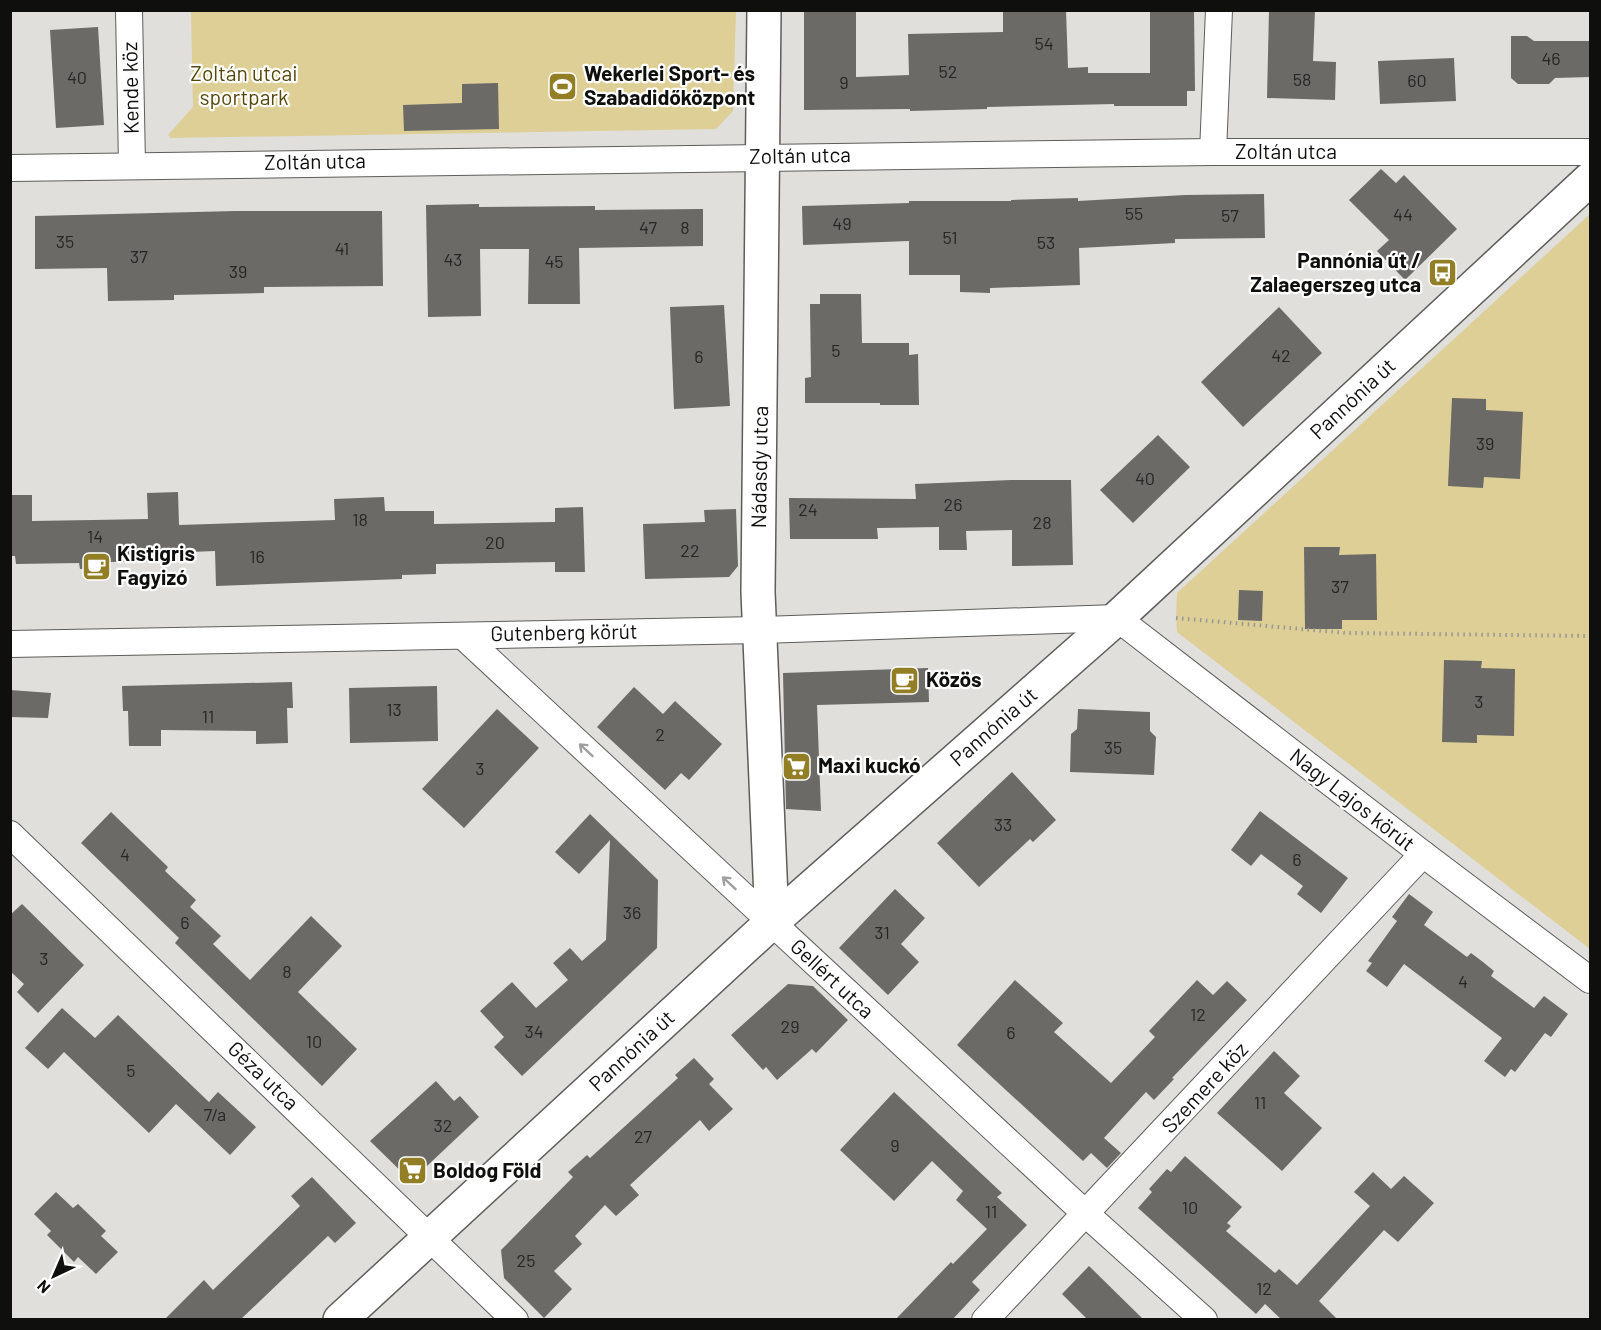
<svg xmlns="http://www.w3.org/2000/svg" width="1601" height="1330" viewBox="0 0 1601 1330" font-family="Barlow,sans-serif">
  <rect width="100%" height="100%" fill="#e0dfdc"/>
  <g fill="#ddcf96">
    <polygon points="191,11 736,11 733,111 716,129 171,138 168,135 193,107"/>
    <polygon points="1590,214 1590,949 1177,632 1176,618 1177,593"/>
  </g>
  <g fill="#6b6a67">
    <polygon points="804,10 856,10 856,77 909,75 908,34 1003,32 1003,10 1066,10 1068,68 1088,67 1088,73 1150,73 1150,10 1194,10 1195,91 1187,91 1187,106 1114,106 1114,104 987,107 987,109 910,111 910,109 804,110"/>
    <polygon points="1269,10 1315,10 1313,61 1336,62 1335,100 1267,98"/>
    <polygon points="98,27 104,125 56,128 50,30"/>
    <polygon points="1511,36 1527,36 1534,41 1590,41 1590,77 1555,78 1549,84 1518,84 1511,78"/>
    <polygon points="1454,58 1456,101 1380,104 1378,61"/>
    <polygon points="498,83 499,129 404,131 403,105 462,103 462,84"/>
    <polygon points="1381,169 1396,183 1404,175 1457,229 1405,280 1377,251 1389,240 1349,200"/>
    <polygon points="1264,194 1265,238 1175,239 1175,243 1079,248 1080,285 990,288 990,293 960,292 960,275 909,275 909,241 803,245 802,206 909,203 909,201 1011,201 1011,200 1078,198 1078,201 1185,195"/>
    <polygon points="479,204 479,207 595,206 595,210 703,209 703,246 579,248 580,304 528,304 529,249 480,249 481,316 428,317 426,205"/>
    <polygon points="235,211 382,211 383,286 264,287 264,293 174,295 174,300 108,301 107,268 35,269 35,216"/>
    <polygon points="820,294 861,294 862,343 909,343 909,355 918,354 919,405 880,405 880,403 805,403 805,378 811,377 810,304 820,304"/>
    <polygon points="724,305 730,406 674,409 670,307"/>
    <polygon points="1279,307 1322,353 1243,427 1201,382"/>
    <polygon points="1452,398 1486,399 1486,410 1523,412 1520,479 1484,477 1483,488 1448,486"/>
    <polygon points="1158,435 1190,467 1133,523 1100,490"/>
    <polygon points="1011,480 1071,480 1073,565 1012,566 1012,530 966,531 967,550 939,550 939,527 877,528 878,539 790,539 789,498 916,499 915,484"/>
    <polygon points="178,492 179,525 335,520 334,499 384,497 385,511 434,511 434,524 555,522 555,508 583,507 585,572 555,572 555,562 436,564 436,574 402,575 402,579 216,586 215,551 165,553 166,561 110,562 110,568 80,569 79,563 16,564 15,556 10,556 10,495 32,495 32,521 93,520 148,519 147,493"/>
    <polygon points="736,509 738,566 729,577 645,579 643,524 705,522 704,510"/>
    <polygon points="1304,547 1340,547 1339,555 1376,554 1377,620 1342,620 1342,629 1305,629"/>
    <polygon points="1239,590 1263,591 1262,621 1238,620"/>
    <polygon points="1444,660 1482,661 1481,668 1515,669 1514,736 1477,735 1477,743 1442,742"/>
    <polygon points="928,668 929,702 817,705 821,811 786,809 783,673"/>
    <polygon points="292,682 293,708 287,708 288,743 256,744 256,731 161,730 161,746 129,746 128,711 123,711 122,686"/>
    <polygon points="437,686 438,741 350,743 349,688"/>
    <polygon points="634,687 663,714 675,701 722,744 689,780 681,773 665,790 597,727"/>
    <polygon points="10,690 51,693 48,718 10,717"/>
    <polygon points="497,709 539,748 464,828 422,789"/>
    <polygon points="1078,709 1150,712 1150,731 1156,737 1154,775 1070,772 1071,734 1077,729"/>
    <polygon points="1012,772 1056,820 1033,842 1030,839 979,887 937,843"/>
    <polygon points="1260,811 1348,878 1321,913 1297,894 1303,886 1261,854 1251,866 1231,850"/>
    <polygon points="111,812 168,867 165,871 196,900 190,907 221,936 213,944 250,980 311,916 342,946 298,992 357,1049 322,1086 175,943 179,938 81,843"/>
    <polygon points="590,814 658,880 657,948 522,1076 494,1047 504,1037 480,1011 512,982 536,1008 568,980 553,963 570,948 582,961 606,940 610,840 579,874 555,852"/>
    <polygon points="895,889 925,918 901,944 919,962 888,995 839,948"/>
    <polygon points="1409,894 1433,912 1424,925 1467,957 1471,953 1483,962 1494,971 1491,976 1534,1008 1544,996 1568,1014 1551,1037 1545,1033 1515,1072 1511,1069 1505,1077 1484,1061 1502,1038 1404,964 1387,987 1366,971 1372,963 1368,961 1397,921 1392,917"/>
    <polygon points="22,904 84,965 38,1013 17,992 24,984 10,971 10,915"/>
    <polygon points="1015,980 1063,1023 1054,1032 1111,1083 1155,1037 1149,1031 1197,980 1213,995 1227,981 1247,1000 1172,1078 1174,1079 1154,1100 1146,1092 1104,1138 1121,1153 1107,1168 1091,1153 1083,1161 957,1045"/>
    <polygon points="788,984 813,986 848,1020 816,1053 812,1049 777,1080 766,1067 763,1070 731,1035"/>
    <polygon points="62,1008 95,1038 118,1015 209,1102 218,1092 256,1127 230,1155 176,1104 149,1133 64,1052 48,1069 25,1048"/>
    <polygon points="1274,1051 1300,1076 1284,1093 1322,1128 1282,1171 1217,1113"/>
    <polygon points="694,1058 714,1079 709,1084 733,1109 709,1131 700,1120 630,1185 639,1195 616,1216 605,1205 575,1236 582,1244 554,1271 572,1289 544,1318 504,1278 501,1250 573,1177 568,1172 587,1155 590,1158 678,1078 675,1075"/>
    <polygon points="436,1081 454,1101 460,1096 479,1117 411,1181 370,1141"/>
    <polygon points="894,1092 1002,1193 997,1197 1027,1225 972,1282 980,1290 952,1320 895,1320 951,1262 953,1264 987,1229 956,1200 963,1191 932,1161 894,1201 840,1150"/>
    <polygon points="1185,1156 1242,1207 1227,1223 1231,1226 1226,1231 1275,1273 1279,1269 1297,1285 1370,1206 1354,1192 1373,1172 1391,1189 1404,1176 1434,1203 1398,1242 1384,1230 1319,1301 1338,1320 1282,1320 1265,1304 1256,1314 1138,1208 1152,1192 1149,1189 1167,1169 1171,1172"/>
    <polygon points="312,1177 356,1223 335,1243 328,1236 240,1320 164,1320 204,1280 213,1290 300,1206 291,1196"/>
    <polygon points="56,1192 73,1208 78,1204 106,1231 101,1236 118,1252 96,1274 78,1257 74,1262 47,1235 51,1231 34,1214"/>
    <polygon points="1089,1266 1144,1320 1088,1320 1062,1294"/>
  </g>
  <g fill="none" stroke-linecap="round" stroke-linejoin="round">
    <defs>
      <g id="street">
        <polyline points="129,10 132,165"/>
        <polyline points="1213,152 1219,10"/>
        <polyline points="10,168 1213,152 1590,152"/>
        <polyline points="463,636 1086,1214 1204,1320"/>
        <polyline points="10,644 759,630 1117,618 1423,854 1590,980"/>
        <polyline points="10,834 515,1320"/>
        <polyline points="985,1320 1423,854"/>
      </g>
      <g id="secondary">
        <polyline points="764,10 758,592 772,922"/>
        <polyline points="340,1320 772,922 1117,618 1590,179"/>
      </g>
    </defs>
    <use href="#street" stroke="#5d5d5a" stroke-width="28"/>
    <use href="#secondary" stroke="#5d5d5a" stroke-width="36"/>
    <polyline stroke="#979794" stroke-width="4" stroke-dasharray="1.5 4.5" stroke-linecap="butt" points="1176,618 1347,633 1590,636"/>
    <use href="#street" stroke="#fff" stroke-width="26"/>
    <use href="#secondary" stroke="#fff" stroke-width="33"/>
  </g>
  <defs><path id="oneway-shaft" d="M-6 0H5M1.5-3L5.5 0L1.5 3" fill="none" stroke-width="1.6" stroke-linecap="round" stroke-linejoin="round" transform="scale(1.5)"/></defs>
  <g stroke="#9f9f9f">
    <use href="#oneway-shaft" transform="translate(586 750) rotate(-137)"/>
    <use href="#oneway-shaft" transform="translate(729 883) rotate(-137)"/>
  </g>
  <defs>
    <symbol id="stadium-square" viewBox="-11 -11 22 22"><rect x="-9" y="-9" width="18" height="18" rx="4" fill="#927e25" stroke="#fff"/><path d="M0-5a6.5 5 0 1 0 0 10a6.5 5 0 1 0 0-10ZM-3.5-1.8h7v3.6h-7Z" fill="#fff"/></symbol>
    <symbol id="bus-square" viewBox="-11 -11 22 22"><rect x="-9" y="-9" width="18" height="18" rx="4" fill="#927e25" stroke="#fff"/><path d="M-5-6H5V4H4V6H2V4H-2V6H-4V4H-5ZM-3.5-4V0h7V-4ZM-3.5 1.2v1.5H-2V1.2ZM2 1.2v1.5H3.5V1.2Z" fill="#fff"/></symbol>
    <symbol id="cafe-square" viewBox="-11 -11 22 22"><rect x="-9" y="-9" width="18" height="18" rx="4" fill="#927e25" stroke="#fff"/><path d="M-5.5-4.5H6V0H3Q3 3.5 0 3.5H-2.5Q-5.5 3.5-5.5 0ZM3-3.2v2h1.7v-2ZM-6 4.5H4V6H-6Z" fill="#fff"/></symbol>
    <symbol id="supermarket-square" viewBox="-11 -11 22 22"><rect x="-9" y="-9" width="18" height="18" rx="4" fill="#927e25" stroke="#fff"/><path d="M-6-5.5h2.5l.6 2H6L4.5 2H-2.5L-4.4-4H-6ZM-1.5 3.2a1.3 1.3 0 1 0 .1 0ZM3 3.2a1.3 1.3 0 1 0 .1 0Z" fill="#fff"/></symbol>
  </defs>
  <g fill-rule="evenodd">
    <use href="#stadium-square" x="546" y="70" width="33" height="33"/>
    <use href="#bus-square" x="1426" y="256" width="33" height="33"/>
    <use href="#cafe-square" x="80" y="550" width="33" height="33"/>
    <use href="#cafe-square" x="888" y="664" width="33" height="33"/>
    <use href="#supermarket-square" x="780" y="750" width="33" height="33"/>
    <use href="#supermarket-square" x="396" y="1154" width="33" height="33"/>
  </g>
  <g text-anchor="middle" stroke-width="4.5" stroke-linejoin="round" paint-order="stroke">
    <g font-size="18" fill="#262624">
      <text x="1044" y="50">54</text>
      <text x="1551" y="65">46</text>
      <text x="948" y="78">52</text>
      <text x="77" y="84">40</text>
      <text x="1302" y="86">58</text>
      <text x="1417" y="87">60</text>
      <text x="844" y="89">9</text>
      <text x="1134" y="220">55</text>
      <text x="1403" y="221">44</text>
      <text x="1230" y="222">57</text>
      <text x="842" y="230">49</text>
      <text x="648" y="234">47</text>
      <text x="685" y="234">8</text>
      <text x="950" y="244">51</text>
      <text x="65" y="248">35</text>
      <text x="1046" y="249">53</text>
      <text x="342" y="255">41</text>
      <text x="139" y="263">37</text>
      <text x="453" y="266">43</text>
      <text x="554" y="268">45</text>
      <text x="238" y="278">39</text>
      <text x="836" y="357">5</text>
      <text x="1281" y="362">42</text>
      <text x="699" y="363">6</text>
      <text x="1485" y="450">39</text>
      <text x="1145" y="485">40</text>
      <text x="953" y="511">26</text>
      <text x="808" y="516">24</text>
      <text x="360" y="526">18</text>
      <text x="1042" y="529">28</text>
      <text x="95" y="543">14</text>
      <text x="495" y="549">20</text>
      <text x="690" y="557">22</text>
      <text x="257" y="563">16</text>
      <text x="1340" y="593">37</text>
      <text x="1479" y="708">3</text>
      <text x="394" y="716">13</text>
      <text x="208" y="723">11</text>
      <text x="660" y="741">2</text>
      <text x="1113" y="754">35</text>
      <text x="480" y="775">3</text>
      <text x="1003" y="831">33</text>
      <text x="125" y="861">4</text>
      <text x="1297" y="866">6</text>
      <text x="632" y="919">36</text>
      <text x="185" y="929">6</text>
      <text x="882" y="939">31</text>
      <text x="44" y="965">3</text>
      <text x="287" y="978">8</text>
      <text x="1463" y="988">4</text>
      <text x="1198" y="1021">12</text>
      <text x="790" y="1033">29</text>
      <text x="534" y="1038">34</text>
      <text x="1011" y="1039">6</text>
      <text x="314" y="1048">10</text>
      <text x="131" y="1077">5</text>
      <text x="1260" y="1109">11</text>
      <text x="215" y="1121">7/a</text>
      <text x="443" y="1132">32</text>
      <text x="643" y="1143">27</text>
      <text x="895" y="1152">9</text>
      <text x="1190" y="1214">10</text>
      <text x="991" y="1218">11</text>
      <text x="526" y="1267">25</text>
      <text x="1264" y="1295">12</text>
    </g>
    <g font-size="21" fill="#554809" stroke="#fff">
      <text x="244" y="81">Zoltán utcai<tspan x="244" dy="24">sportpark</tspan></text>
    </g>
    <g font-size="21" font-weight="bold" fill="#0f0f0e" stroke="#fff" text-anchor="start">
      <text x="584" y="81">Wekerlei Sport- és<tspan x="584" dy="24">Szabadidőközpont</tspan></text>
      <text x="1421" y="268" text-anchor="end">Pannónia út /<tspan x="1421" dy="24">Zalaegerszeg utca</tspan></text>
      <text x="117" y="561">Kistigris<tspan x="117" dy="24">Fagyizó</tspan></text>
      <text x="926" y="687">Közös</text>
      <text x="818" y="773">Maxi kuckó</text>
      <text x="433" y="1178">Boldog Föld</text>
    </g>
    <g font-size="21" fill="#0f0f0e" stroke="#fff">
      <text transform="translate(131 88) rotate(-91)" y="7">Kende köz</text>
      <text x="1286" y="159">Zoltán utca</text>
      <text transform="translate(800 156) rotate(-1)" y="7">Zoltán utca</text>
      <text transform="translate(315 162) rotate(-1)" y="7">Zoltán utca</text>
      <text transform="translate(1353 399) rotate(-43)" y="7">Pannónia út</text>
      <text transform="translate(760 467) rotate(-89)" y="7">Nádasdy utca</text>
      <text transform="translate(564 633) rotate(-1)" y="7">Gutenberg körút</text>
      <text transform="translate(994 727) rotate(-41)" y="7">Pannónia út</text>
      <text transform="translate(1352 800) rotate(38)" y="7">Nagy Lajos körút</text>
      <text transform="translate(832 979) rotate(43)" y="7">Gellért utca</text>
      <text transform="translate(632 1051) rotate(-43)" y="7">Pannónia út</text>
      <text transform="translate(263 1076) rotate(44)" y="7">Géza utca</text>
      <text transform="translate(1205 1088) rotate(-47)" y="7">Szemere köz</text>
    </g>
  </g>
  <rect width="1601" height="1330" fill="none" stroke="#0f0f0e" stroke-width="24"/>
  <g transform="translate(54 1276) rotate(224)" stroke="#ffffff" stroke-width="4.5" paint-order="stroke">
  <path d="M0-4.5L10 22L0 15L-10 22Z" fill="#0f0f0e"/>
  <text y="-9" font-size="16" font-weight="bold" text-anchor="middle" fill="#0f0f0e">N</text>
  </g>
</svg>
